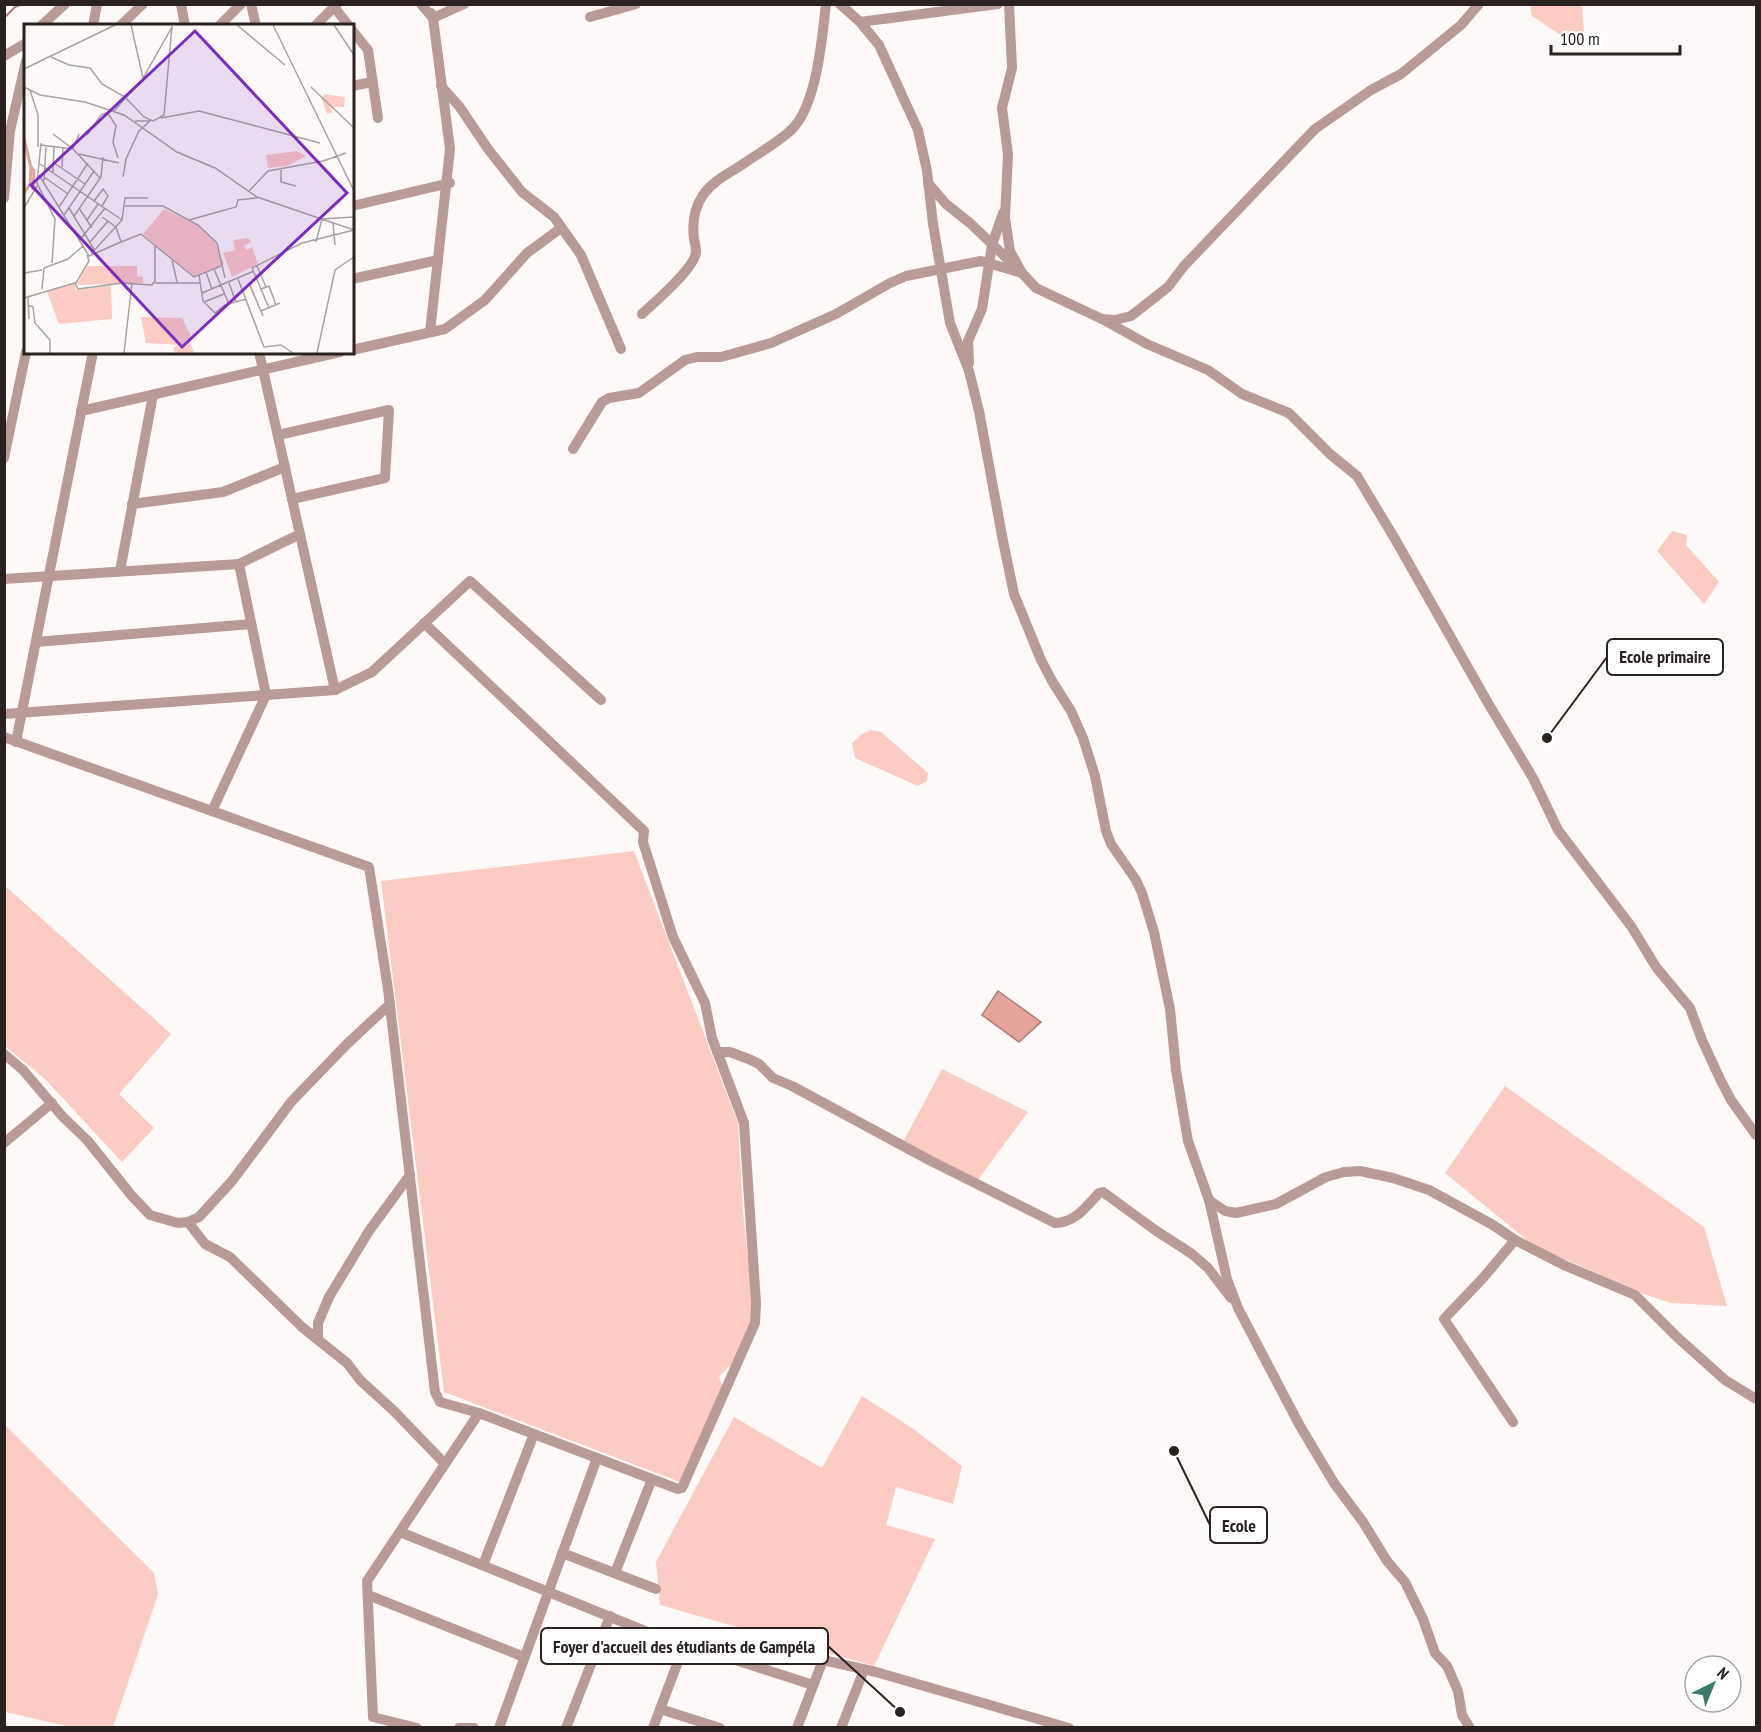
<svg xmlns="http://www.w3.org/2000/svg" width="1761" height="1732" viewBox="0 0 1761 1732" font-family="'PT Sans Narrow',sans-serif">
  <rect width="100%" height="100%" fill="#fdf9f8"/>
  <g fill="#fbcbc4">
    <polygon points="1530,5 1582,5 1584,32 1574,39 1565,38 1532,16"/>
    <polygon points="1672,531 1687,535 1686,545 1719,582 1704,604 1657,551"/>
    <polygon points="871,730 881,732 928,773 927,781 918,786 855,758 852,743 862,734"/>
    <polygon points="634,851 738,1123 743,1211 752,1298 751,1326 736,1359 719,1377 723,1387 680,1482 444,1392 381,881"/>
    <polygon points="4,885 171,1034 119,1094 154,1128 122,1162 45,1079 5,1046"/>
    <polygon points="942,1069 1028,1112 977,1181 903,1142"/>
    <polygon points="1505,1086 1704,1227 1727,1306 1671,1303 1643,1294 1533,1245 1445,1173"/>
    <polygon points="862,1396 912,1428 962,1466 953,1504 896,1487 886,1525 935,1539 874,1666 660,1605 656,1562 734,1417 822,1468"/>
    <polygon points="4,1424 154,1573 158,1594 113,1727 71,1727 5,1712"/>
  </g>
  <polygon fill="#e5a49b" stroke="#ad7d76" stroke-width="1.5" points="998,991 1041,1022 1019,1042 982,1015"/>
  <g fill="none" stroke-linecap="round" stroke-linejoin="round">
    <polyline stroke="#ad7d76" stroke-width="2" points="4,18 15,7 22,4"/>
    <g stroke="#b89b97" stroke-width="10">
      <polyline points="181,4 185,26"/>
      <polyline points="251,4 256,26"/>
      <polyline points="421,4 433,18 450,149 430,332"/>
      <polyline points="840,4 860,22 879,45 918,130 927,171 933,224 950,323 969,371 979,411 1003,541 1014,594 1041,660 1052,681 1071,711 1083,738 1095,776 1106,831 1111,844 1136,880 1142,893 1154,932 1170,1009 1176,1070 1188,1141 1209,1200 1227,1279 1238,1308 1300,1426 1334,1483 1363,1522 1387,1561 1405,1582 1423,1619 1435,1653 1447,1666 1458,1691 1462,1715 1470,1728"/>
      <polyline points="1009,4 1012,68 1002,108 1008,154 1005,218 1010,251 1022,273 1036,288 1102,319 1115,320 1131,316 1168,287 1184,266 1315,129 1371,90 1401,74 1461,25 1479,4"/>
      <polyline points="334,7 349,26"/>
      <polyline points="431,13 433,18 464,4"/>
      <polyline points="590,17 636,4"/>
      <polyline points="860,22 998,4"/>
      <polyline points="41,26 65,4"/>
      <polyline points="93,26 97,4"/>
      <polyline points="120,26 143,4"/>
      <polyline points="219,26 241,4"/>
      <polyline points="315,26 337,4"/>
      <polyline points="352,30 368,50 378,118"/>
      <polyline points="4,56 26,43"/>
      <polyline points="352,86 372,82"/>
      <polyline points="441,86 459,106 488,149 522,192 554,217 581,255 621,349"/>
      <polyline points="4,198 10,131 26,61"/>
      <polyline points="352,206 450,183"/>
      <polyline points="352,279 438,260"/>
      <path d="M 642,314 C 655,302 695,268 696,252 C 696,248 695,243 694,239 C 692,223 694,208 703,195 C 714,179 731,173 746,162 C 759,153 785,138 794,127 C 817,101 822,39 826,4"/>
      <polyline points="1102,319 1147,344 1208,370 1242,394 1289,413 1330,454 1357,476 1395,539 1488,703 1533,778 1558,830 1631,926 1656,967 1690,1008 1702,1040 1721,1081 1731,1100 1756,1135"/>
      <polyline points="352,350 445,329 485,300 527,253 561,228"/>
      <polyline points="259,352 335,690"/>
      <polyline points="969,363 968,341 982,309 992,245 1003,213"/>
      <polyline points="81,411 340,352"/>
      <polyline points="278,435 389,410 385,478 292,499"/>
      <polyline points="573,449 602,402 609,398 639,393 685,360 697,357 721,357 771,343 836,314 890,283 906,276 981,261 1022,273 970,223 946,204 928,183"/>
      <polyline points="4,458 26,352"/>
      <polyline points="132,504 223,492 285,467"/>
      <polyline points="120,571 153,395"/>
      <polyline points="4,579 239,564 300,534"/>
      <polyline points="36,642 251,624"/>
      <polyline points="4,714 335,690 372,672 470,581 601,700"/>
      <polyline points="4,737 212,811 266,695 239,564"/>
      <polyline points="16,742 93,352"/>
      <polyline points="212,811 369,867 388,989 435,1392 440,1402 479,1413 678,1489 682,1488 755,1323 756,1303 744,1123 712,1038 705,1003 673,937 643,842 644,831 424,623"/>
      <path d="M 717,1052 L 730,1052 L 751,1060 L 759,1064 L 773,1078 L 792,1086 L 931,1161 L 1055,1223 C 1075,1223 1086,1207 1099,1193 L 1103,1192 L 1155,1230 L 1192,1254 L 1208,1268 L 1231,1298"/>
      <polyline points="4,1054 23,1070 63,1117 87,1140 132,1196 150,1215 178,1223 188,1222 199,1217 232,1181 291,1102 347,1044 390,1004"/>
      <polyline points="4,1143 52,1103"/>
      <polyline points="1209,1200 1225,1211 1236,1213 1276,1204 1326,1177 1344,1172 1360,1171 1393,1178 1429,1190 1493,1225 1515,1240 1566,1266 1635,1295 1677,1337 1725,1380 1756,1399"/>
      <polyline points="188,1222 205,1244 230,1257 302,1327 347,1363 360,1380 395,1412 445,1464"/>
      <polyline points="318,1338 318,1323 329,1297 369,1231 410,1175"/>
      <polyline points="1513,1422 1444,1319 1483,1278 1515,1240"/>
      <polyline points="400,1532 645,1631 813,1685"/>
      <polyline points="562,1553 656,1589"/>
      <polyline points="483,1565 534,1434"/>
      <polyline points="615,1573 652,1479"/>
      <polyline points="368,1595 524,1657"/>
      <polyline points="660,1709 720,1728"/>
      <polyline points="417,1728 373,1717 367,1581 479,1413"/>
      <polyline points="459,1728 474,1728"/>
      <polyline points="499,1728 597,1458"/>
      <polyline points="566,1728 610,1616"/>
      <polyline points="653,1728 685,1643"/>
      <polyline points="797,1728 823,1660 876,1672 1069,1728"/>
      <polyline points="841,1728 864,1670"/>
    </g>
  </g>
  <g transform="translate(24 24)">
    <rect width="330" height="330" fill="#fdf9f8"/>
    <path d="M 300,70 L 321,73 L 320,83 L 306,83 L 309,88 L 303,90 L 298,76 ZM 273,127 L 282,132 L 263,142 L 244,144 L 242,131 ZM 140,185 L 174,201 L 190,216 L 200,240 L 170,252 L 119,210 ZM 225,214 L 227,218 L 220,222 L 223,226 L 228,223 L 234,240 L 208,253 L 199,229 L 211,226 L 209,216 ZM 63,242 L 113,242 L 113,252 L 119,253 L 119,259 L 53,261 ZM 51,260 L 52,266 L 87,261 L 88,295 L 35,300 L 23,268 ZM 117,293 L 158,294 L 168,314 L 165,316 L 170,329 L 151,329 L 149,324 L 155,321 L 122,319 Z" fill="#fbcbc4"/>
    <path fill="none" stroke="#e5a49b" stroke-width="3" d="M 0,114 L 7,144 L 6,160 L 0,169M 6,141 L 10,147 L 9,166"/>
    <path fill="none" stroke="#a8a3a2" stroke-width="1.5" d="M 107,1 L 119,54M 213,1 L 261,41M 249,1 L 330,167M 310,1 L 330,31M 27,33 L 45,41 L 66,44 L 78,60 L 101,73 L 120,93 L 129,97 L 140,91 L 148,2M 0,45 L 91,1M 0,63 L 16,71 L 61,78 L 100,91 L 153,128 L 191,144 L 233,173 L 330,206M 287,63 L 330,104M 6,66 L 14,91 L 14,123M 83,88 L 92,102 L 89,118 L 94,134M 89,88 L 118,56 L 148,3M 137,94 L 175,87 L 296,119M 29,110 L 49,125 L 55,110M 63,111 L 77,91 L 84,88M 17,119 L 13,159 L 31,195 L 28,239M 17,121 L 49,125 L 76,154M 55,130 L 95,139M 30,139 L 61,160M 16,140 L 98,196M 38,143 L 39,123M 257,144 L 257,158 L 272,162M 29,148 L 30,123M 15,151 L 65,232 L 97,218 L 92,203 L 78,193M 20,153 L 44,170M 99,153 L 102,135 L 115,107 L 126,97 L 111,97M 20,157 L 22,121M 225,167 L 244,147 L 299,137 L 322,129M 70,177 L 79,165 L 84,172 L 78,182M 101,182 L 139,182 L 174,201 L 193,219 L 201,254M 35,183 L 64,139M 0,184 L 13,162M 45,184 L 71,227M 55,184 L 68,204M 40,191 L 70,147M 50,192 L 77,153 L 79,133M 63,196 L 74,180M 165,196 L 212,183 L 214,176 L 233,174M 309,199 L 311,221M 55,217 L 81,184M 66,218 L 84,197M 97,218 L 117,210 L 170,253 L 197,242M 292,218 L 298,195 L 330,193M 67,230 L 98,196 L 101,174 L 124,174M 148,236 L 153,258M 233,242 L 242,263M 190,245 L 205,280M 182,248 L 188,265M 0,249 L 18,246M 175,251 L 179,277 L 191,289 L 201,281 L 222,275M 214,255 L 240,323 L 257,321 L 269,329M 52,259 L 65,237 L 63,231M 131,259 L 176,259M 205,259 L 212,278M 225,259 L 239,292M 18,265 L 20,244 L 44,235 L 59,222M 237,265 L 245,262 L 252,281M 178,269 L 230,247M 4,273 L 5,295M 0,274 L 51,259 L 54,265 L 98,259 L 128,261 L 131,257 L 131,221M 180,278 L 200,270M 4,281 L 9,283 L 11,299 L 26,316 L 26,329M 245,284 L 228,244 L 278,219 L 330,206M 237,287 L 256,279M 100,329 L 108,259M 293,329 L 311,246 L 330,233"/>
    <path fill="#7b2cbf" fill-opacity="0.15" stroke="#7b2cbf" stroke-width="3" d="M 171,7 L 323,169 L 158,323 L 7,161 Z"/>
    <rect width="330" height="330" fill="none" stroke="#292221" stroke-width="3"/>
  </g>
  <path fill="none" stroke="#292221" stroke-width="2" d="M1547 738L1607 657M1174 1451L1210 1525M900 1712L828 1646"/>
  <g fill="#292221" stroke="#fff" stroke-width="2">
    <circle cx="1547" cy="738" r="6"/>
    <circle cx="1174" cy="1451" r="6"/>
    <circle cx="900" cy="1712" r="6"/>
  </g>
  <g fill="#fff" stroke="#292221" stroke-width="2">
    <rect x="1607" y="639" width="116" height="36" rx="6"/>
    <rect x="1210" y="1507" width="57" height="36" rx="6"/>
    <rect x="541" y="1628" width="287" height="36" rx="6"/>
  </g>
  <g font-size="18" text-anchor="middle" font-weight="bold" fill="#292221">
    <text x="1665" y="663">Ecole primaire</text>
    <text x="1239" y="1532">Ecole</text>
    <text x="684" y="1653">Foyer d'accueil des étudiants de Gampéla</text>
  </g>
  <rect width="1761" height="1732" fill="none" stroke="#292221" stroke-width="12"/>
  <g transform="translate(1713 1684) rotate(43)"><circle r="28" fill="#ffffff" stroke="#a9a7a6" stroke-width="1.5"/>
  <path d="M0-4.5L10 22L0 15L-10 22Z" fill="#3a7b6a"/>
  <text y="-9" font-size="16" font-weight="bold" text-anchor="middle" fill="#292221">N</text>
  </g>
  <path d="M1551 45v9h129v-9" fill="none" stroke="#292221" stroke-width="3"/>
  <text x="1560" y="45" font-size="18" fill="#292221" stroke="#ffffff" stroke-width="4.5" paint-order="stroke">100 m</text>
</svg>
